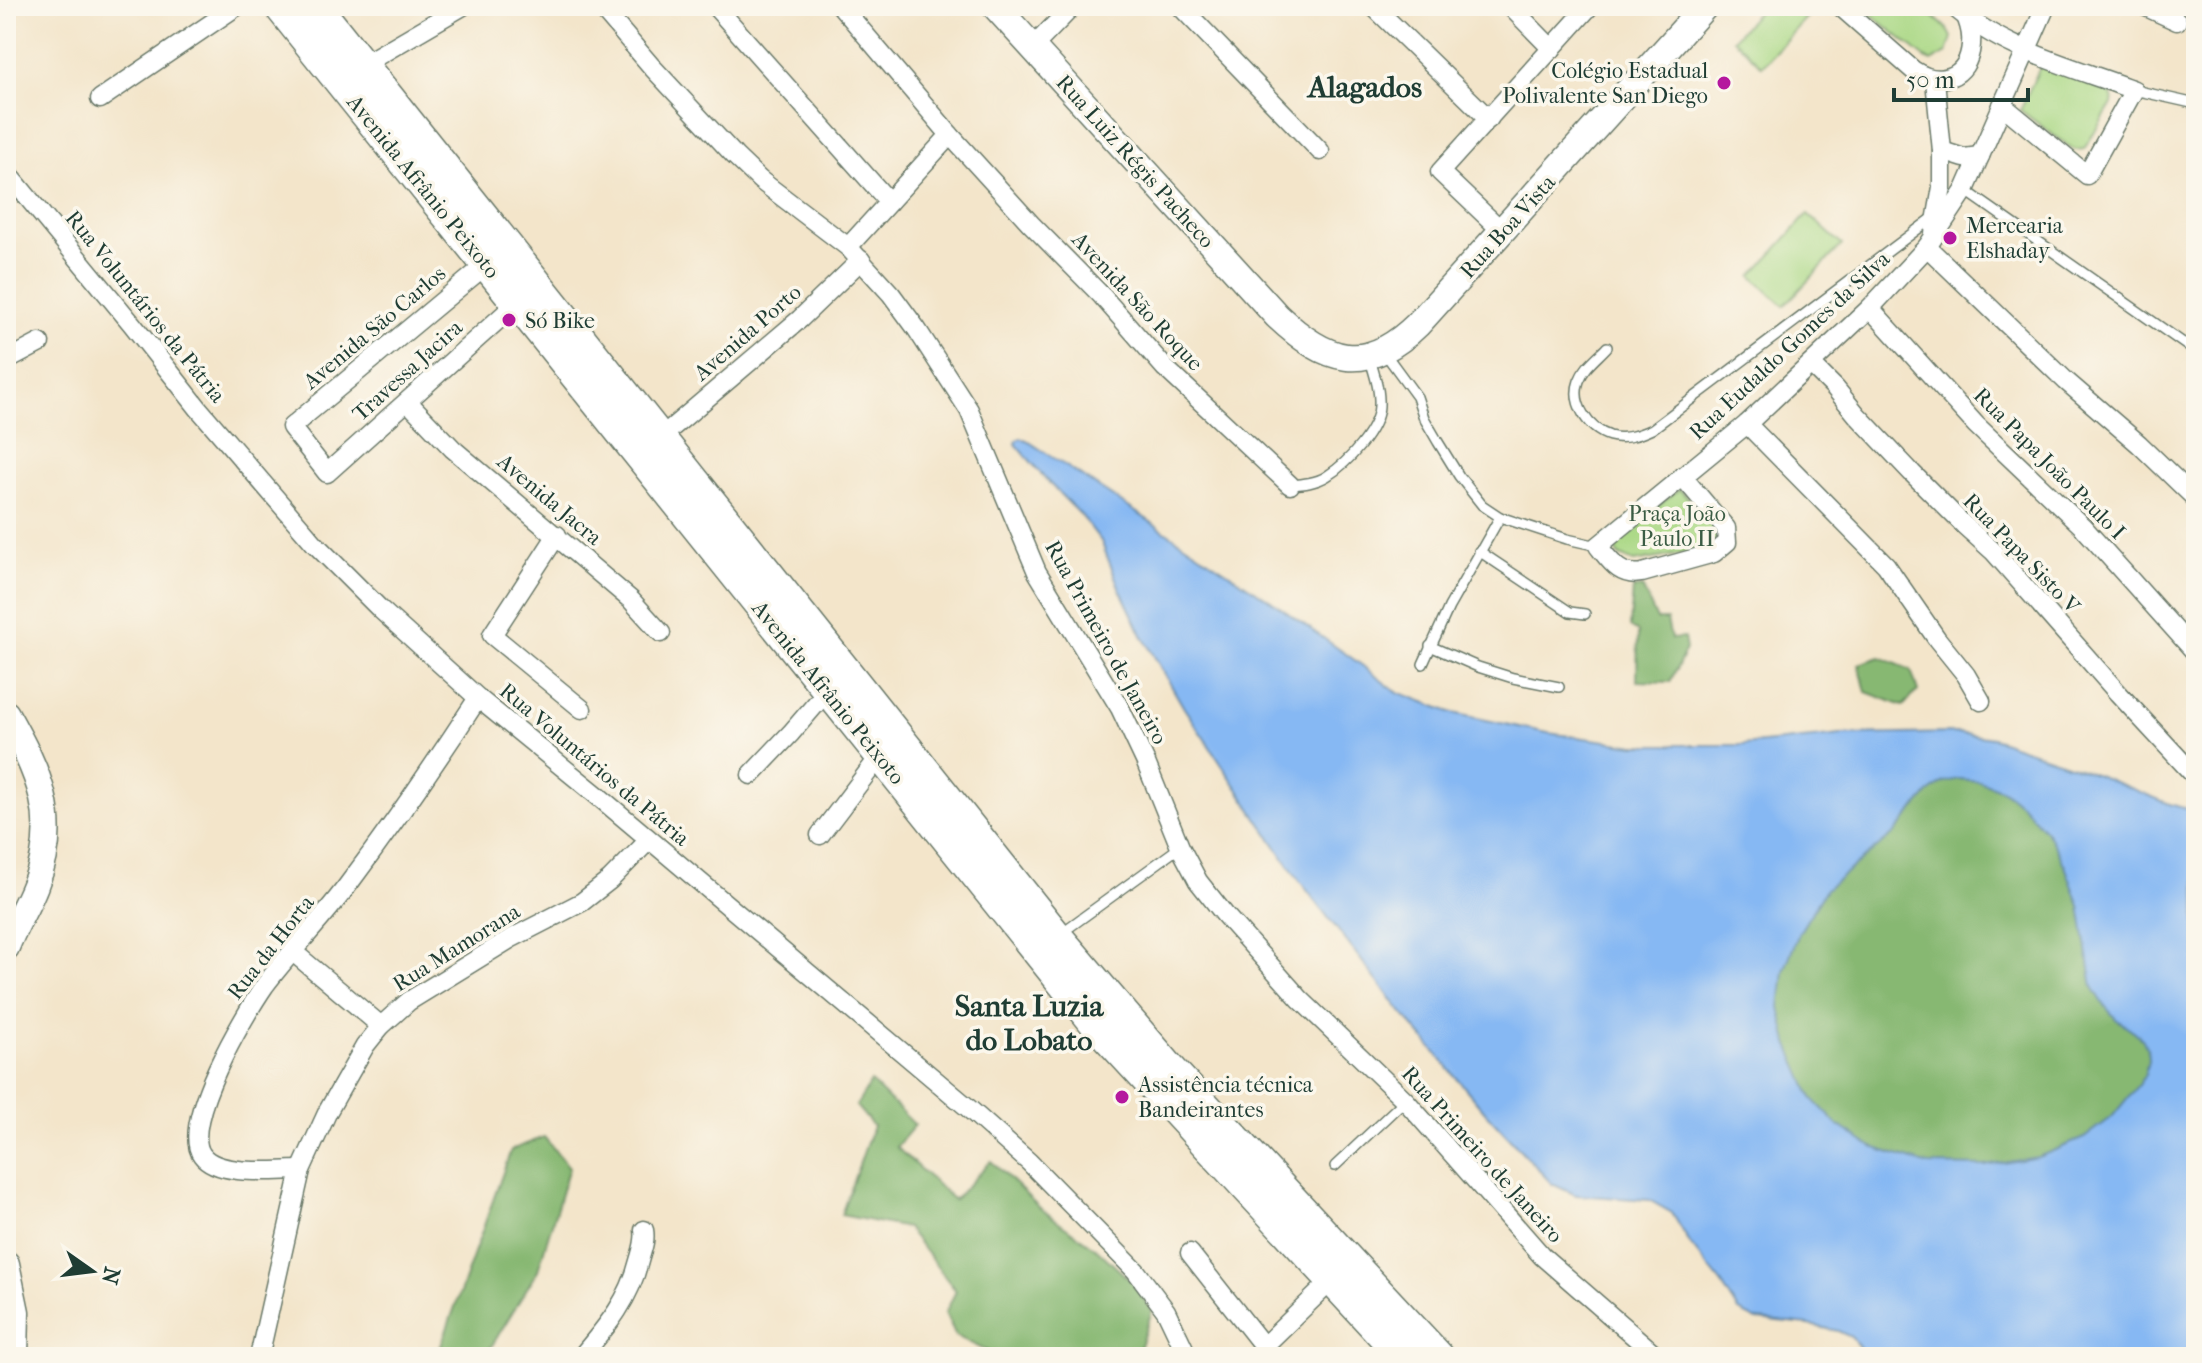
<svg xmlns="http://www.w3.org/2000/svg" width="2202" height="1363" viewBox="0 0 2202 1363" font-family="'IM FELL French Canon',serif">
  <rect width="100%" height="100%" fill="#fbf7ec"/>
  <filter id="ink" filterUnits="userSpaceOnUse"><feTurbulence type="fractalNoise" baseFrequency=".0125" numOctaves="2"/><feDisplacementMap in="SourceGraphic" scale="16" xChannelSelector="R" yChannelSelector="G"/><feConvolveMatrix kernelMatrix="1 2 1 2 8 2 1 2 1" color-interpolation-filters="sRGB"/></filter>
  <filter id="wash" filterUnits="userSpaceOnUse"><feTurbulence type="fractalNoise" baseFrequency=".006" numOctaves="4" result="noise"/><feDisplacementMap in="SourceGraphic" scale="32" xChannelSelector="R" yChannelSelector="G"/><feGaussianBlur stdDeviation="1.8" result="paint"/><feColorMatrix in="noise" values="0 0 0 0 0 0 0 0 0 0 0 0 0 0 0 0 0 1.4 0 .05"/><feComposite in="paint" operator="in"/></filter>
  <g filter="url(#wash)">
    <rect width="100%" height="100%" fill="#f3e5ca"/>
    <g fill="#aad885" stroke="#648a5c" stroke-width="2">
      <polygon points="1763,6 1808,6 1813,10 1762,66 1733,39"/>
      <polygon points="1861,6 1922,6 1948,30 1952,37 1947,53 1932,61 1925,58"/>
      <path d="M 2042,63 L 2105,89 C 2111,94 2114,96 2112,104 L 2084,149 L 2076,150 L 2071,148 L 2020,110 Z"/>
      <polygon points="1808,214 1842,245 1784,306 1752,276"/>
      <polygon points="1679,489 1713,524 1718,538 1706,550 1634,562 1618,555 1615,548 1617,540"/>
    </g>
    <g fill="#87b872" stroke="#537a53" stroke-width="2">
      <polygon points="1642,587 1657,620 1667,620 1671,639 1684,638 1686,649 1670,682 1637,681 1638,632 1630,627 1633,588"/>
      <polygon points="1880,657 1911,670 1918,691 1903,706 1866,692 1859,664"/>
      <polygon points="1841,743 2125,795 2184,1123 1900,1207 1724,1059"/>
      <polygon points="871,1082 915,1125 896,1147 954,1200 991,1161 1040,1208 1099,1251 1132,1282 1152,1311 1136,1357 999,1357 956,1336 945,1313 956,1291 907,1228 841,1215 873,1126 856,1106"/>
      <polygon points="544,1137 569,1167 538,1270 485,1357 437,1357 511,1150"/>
    </g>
    <path fill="#86b8f3" stroke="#527a94" stroke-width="2" fill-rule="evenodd" d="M 1021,438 L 1031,443 L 1271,601 L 1363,666 L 1395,691 L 1453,713 L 1548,733 L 1635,745 L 1743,745 L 1841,735 L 1958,733 L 1993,738 L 2084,770 L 2170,804 L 2196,812 L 2196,1357 L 1862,1357 L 1859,1347 L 1851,1337 L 1838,1331 L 1809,1325 L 1757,1320 L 1739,1311 L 1722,1284 L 1691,1245 L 1672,1213 L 1649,1200 L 1576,1195 L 1552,1184 L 1486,1113 L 1399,1009 L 1296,876 L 1184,708 L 1143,637 L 1120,589 L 1101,541 L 1080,514 L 1048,482 L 1016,444 L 1017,440 ZM 1959,779 L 1979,781 L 2003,790 L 2024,807 L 2048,834 L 2065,866 L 2080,906 L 2093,987 L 2105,1006 L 2116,1019 L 2135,1032 L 2143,1040 L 2147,1048 L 2148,1060 L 2145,1074 L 2138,1085 L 2112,1117 L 2084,1138 L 2038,1157 L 1985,1166 L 1929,1165 L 1872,1147 L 1837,1124 L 1812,1098 L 1788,1043 L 1780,1007 L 1784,971 L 1799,933 L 1826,889 L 1894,834 L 1929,793 L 1944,782 Z"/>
  </g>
  <g filter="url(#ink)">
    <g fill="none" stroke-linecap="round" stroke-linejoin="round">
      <defs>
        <g id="service">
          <polyline points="2134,90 2196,104"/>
          <polyline points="1965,190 2196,352"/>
          <path d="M 1607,347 C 1597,358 1584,367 1579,381 C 1571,403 1588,429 1610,436 C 1625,440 1639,435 1652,429 L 1934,217"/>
          <polyline points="1384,352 1417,397 1424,418 1438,442 1459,476 1482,505 1500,517 1567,539 1598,546"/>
          <path d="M 1290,485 C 1303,484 1316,483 1327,476 C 1348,463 1378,430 1379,406 C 1380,389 1374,373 1369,356"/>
          <polyline points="1479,551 1570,612 1585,614"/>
          <polyline points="1430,646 1478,667 1513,678 1559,687"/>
          <polyline points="1423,664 1449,607 1500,517"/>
          <polyline points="1060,934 1180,847"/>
          <polyline points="1335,1166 1405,1100"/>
        </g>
        <g id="minor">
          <polyline points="600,6 652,67 735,156 760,180 848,247 891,294 916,328 969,410 1037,572 1120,708 1146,763 1180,847 1198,881 1225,915 1300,999 1405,1100 1542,1256 1658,1357"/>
          <polyline points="715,6 889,202 848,247"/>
          <polyline points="841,6 950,135 1031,224 1102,296 1165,368 1290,485"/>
          <polyline points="1180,6 1320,151"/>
          <polyline points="1373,6 1489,119"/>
          <polyline points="1510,6 1552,49"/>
          <path d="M 1840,6 L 1913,70 C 1939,87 1968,79 1971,45 C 1972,36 1970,27 1967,19"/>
          <path d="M 1953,6 C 2002,50 2073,67 2134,90 L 2087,175 L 2002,105"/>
          <polyline points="2144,6 2177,21"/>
          <polyline points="1033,47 1073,6"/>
          <polyline points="362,65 463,6"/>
          <polyline points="100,99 237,6"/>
          <polyline points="1942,151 1964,158 1980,156"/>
          <polyline points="6,171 132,324 199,409 315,544 380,609 478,698 598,796 966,1106 1029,1162 1136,1271 1166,1311 1188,1357"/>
          <polyline points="889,202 950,135"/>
          <polyline points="1502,231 1440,172 1590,6"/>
          <polyline points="1934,233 1942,187 1942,151 1935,80"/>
          <polyline points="1927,247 2066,381 2139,444 2196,499"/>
          <polyline points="487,264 291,427 327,473 518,302"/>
          <polyline points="1870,308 1976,425 2083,527 2196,653"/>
          <polyline points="6,361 40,343"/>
          <polyline points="1811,364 1835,388 1857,415 1912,473 1964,525 1994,552 2118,693 2196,777"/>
          <polyline points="408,402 453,449 631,600 661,633"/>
          <polyline points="1747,424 1886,565 1937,639 1966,675 1981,701"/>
          <polyline points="661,437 800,319 861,260"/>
          <path d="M 1682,476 L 1726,528 L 1727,542 L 1714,553 L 1642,573 C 1620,577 1611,562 1598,546 L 1747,424 L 1870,308 L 1927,247 L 1965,190 L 2046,6"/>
          <polyline points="557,535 492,635 582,709"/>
          <polyline points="751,775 791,733 827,691"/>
          <polyline points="820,835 880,756"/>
          <polyline points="292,951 381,1026"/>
          <path d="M 301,1170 C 276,1170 218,1177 202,1155 C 179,1124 245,1014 265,985 C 292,949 324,918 350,882 C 395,822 437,761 478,698"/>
          <polyline points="1190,1253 1272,1357"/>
          <polyline points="1264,1346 1331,1281"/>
          <polyline points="259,1357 301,1170 328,1111 365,1046 381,1026 409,1001 510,939 582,902 610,880 649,840"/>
          <path d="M 581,1357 C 607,1326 629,1301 639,1261 C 642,1250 646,1241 644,1230"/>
        </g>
        <g id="secondary">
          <path d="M 995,6 L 1277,316 C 1326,362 1365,376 1417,325 L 1705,6"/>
          <path d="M 6,714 C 38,771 62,820 35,885 C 27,906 14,926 6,947"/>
          <polyline points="6,1264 16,1312 15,1357"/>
        </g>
        <g id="primary">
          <polyline points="279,6 1097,1026 1403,1357"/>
          <polyline points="316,6 1057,936 1169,1067 1439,1357"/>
        </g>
      </defs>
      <use href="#service" stroke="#697868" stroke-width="12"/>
      <use href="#minor" stroke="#697868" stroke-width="21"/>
      <use href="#secondary" stroke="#697868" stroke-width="29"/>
      <use href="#primary" stroke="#697868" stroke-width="33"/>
      <use href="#service" stroke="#fff" stroke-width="9"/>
      <use href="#minor" stroke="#fff" stroke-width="18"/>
      <use href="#secondary" stroke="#fff" stroke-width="26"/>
      <use href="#primary" stroke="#fff" stroke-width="30"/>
    </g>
  </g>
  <g fill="#b5179e" stroke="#fbf7ec" stroke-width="3">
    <circle cx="1724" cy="83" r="8"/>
    <circle cx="1950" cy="238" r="8"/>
    <circle cx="509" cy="320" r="8"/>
    <circle cx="1122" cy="1097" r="8"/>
  </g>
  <g text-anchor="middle" stroke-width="7" stroke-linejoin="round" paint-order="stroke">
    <g font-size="22" fill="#1f3d34" stroke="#fbf7ec" text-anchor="start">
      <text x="1708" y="78" text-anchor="end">Colégio Estadual<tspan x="1708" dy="25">Polivalente San Diego</tspan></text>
      <text x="1966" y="233">Mercearia<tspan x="1966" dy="25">Elshaday</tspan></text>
      <text x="525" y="328">Só Bike</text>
      <text x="1138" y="1092">Assistência técnica<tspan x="1138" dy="25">Bandeirantes</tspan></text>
    </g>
    <g font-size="22" fill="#1f3d34" stroke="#fbf7ec">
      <text transform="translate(1136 161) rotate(48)" y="8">Rua Luiz Régis Pacheco</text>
      <text transform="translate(424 186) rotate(51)" y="8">Avenida Afrânio Peixoto</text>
      <text transform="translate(1507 226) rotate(-48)" y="8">Rua Boa Vista</text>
      <text transform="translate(1138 301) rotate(47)" y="8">Avenida São Roque</text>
      <text transform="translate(146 306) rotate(51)" y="8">Rua Voluntários da Pátria</text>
      <text transform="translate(374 327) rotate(-40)" y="8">Avenida São Carlos</text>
      <text transform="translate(747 332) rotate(-41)" y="8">Avenida Porto</text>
      <text transform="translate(1789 345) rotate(-43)" y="8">Rua Eudaldo Gomes da Silva</text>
      <text transform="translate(407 370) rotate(-42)" y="8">Travessa Jacira</text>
      <text transform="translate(2050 463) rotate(45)" y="8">Rua Papa João Paulo I</text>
      <text transform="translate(550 499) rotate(40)" y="8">Avenida Jacra</text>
      <text transform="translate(2022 553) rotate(46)" y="8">Rua Papa Sisto V</text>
      <text transform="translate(1107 642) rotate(61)" y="8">Rua Primeiro de Janeiro</text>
      <text transform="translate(829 692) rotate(51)" y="8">Avenida Afrânio Peixoto</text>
      <text transform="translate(595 764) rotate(40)" y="8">Rua Voluntários da Pátria</text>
      <text transform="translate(270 947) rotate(-52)" y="8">Rua da Horta</text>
      <text transform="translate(456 947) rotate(-32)" y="8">Rua Mamorana</text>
      <text transform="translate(1483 1154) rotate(48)" y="8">Rua Primeiro de Janeiro</text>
    </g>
    <g font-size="22" fill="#3b5c44" stroke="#fbf7ec">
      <text x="1677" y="521">Praça João<tspan x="1677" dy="25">Paulo II</tspan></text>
    </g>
    <g font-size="30" font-weight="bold" fill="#1f3d34" stroke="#fbf7ec">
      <text x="1365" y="97">Alagados</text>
      <text x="1029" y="1016">Santa Luzia<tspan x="1029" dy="34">do Lobato</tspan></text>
    </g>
  </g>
  <rect width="2202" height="1363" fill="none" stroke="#fbf7ec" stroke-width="32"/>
  <g transform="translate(92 1271) rotate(104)" stroke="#fbf7ec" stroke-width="6" paint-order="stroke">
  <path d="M0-6L14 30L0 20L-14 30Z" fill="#1f3d34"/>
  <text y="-12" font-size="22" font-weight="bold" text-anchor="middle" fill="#1f3d34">N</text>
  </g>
  <path d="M1894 88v12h134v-12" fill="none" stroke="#1f3d34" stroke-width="4"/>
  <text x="1906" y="88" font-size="24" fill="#1f3d34" stroke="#fbf7ec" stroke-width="6" paint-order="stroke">50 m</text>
</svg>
